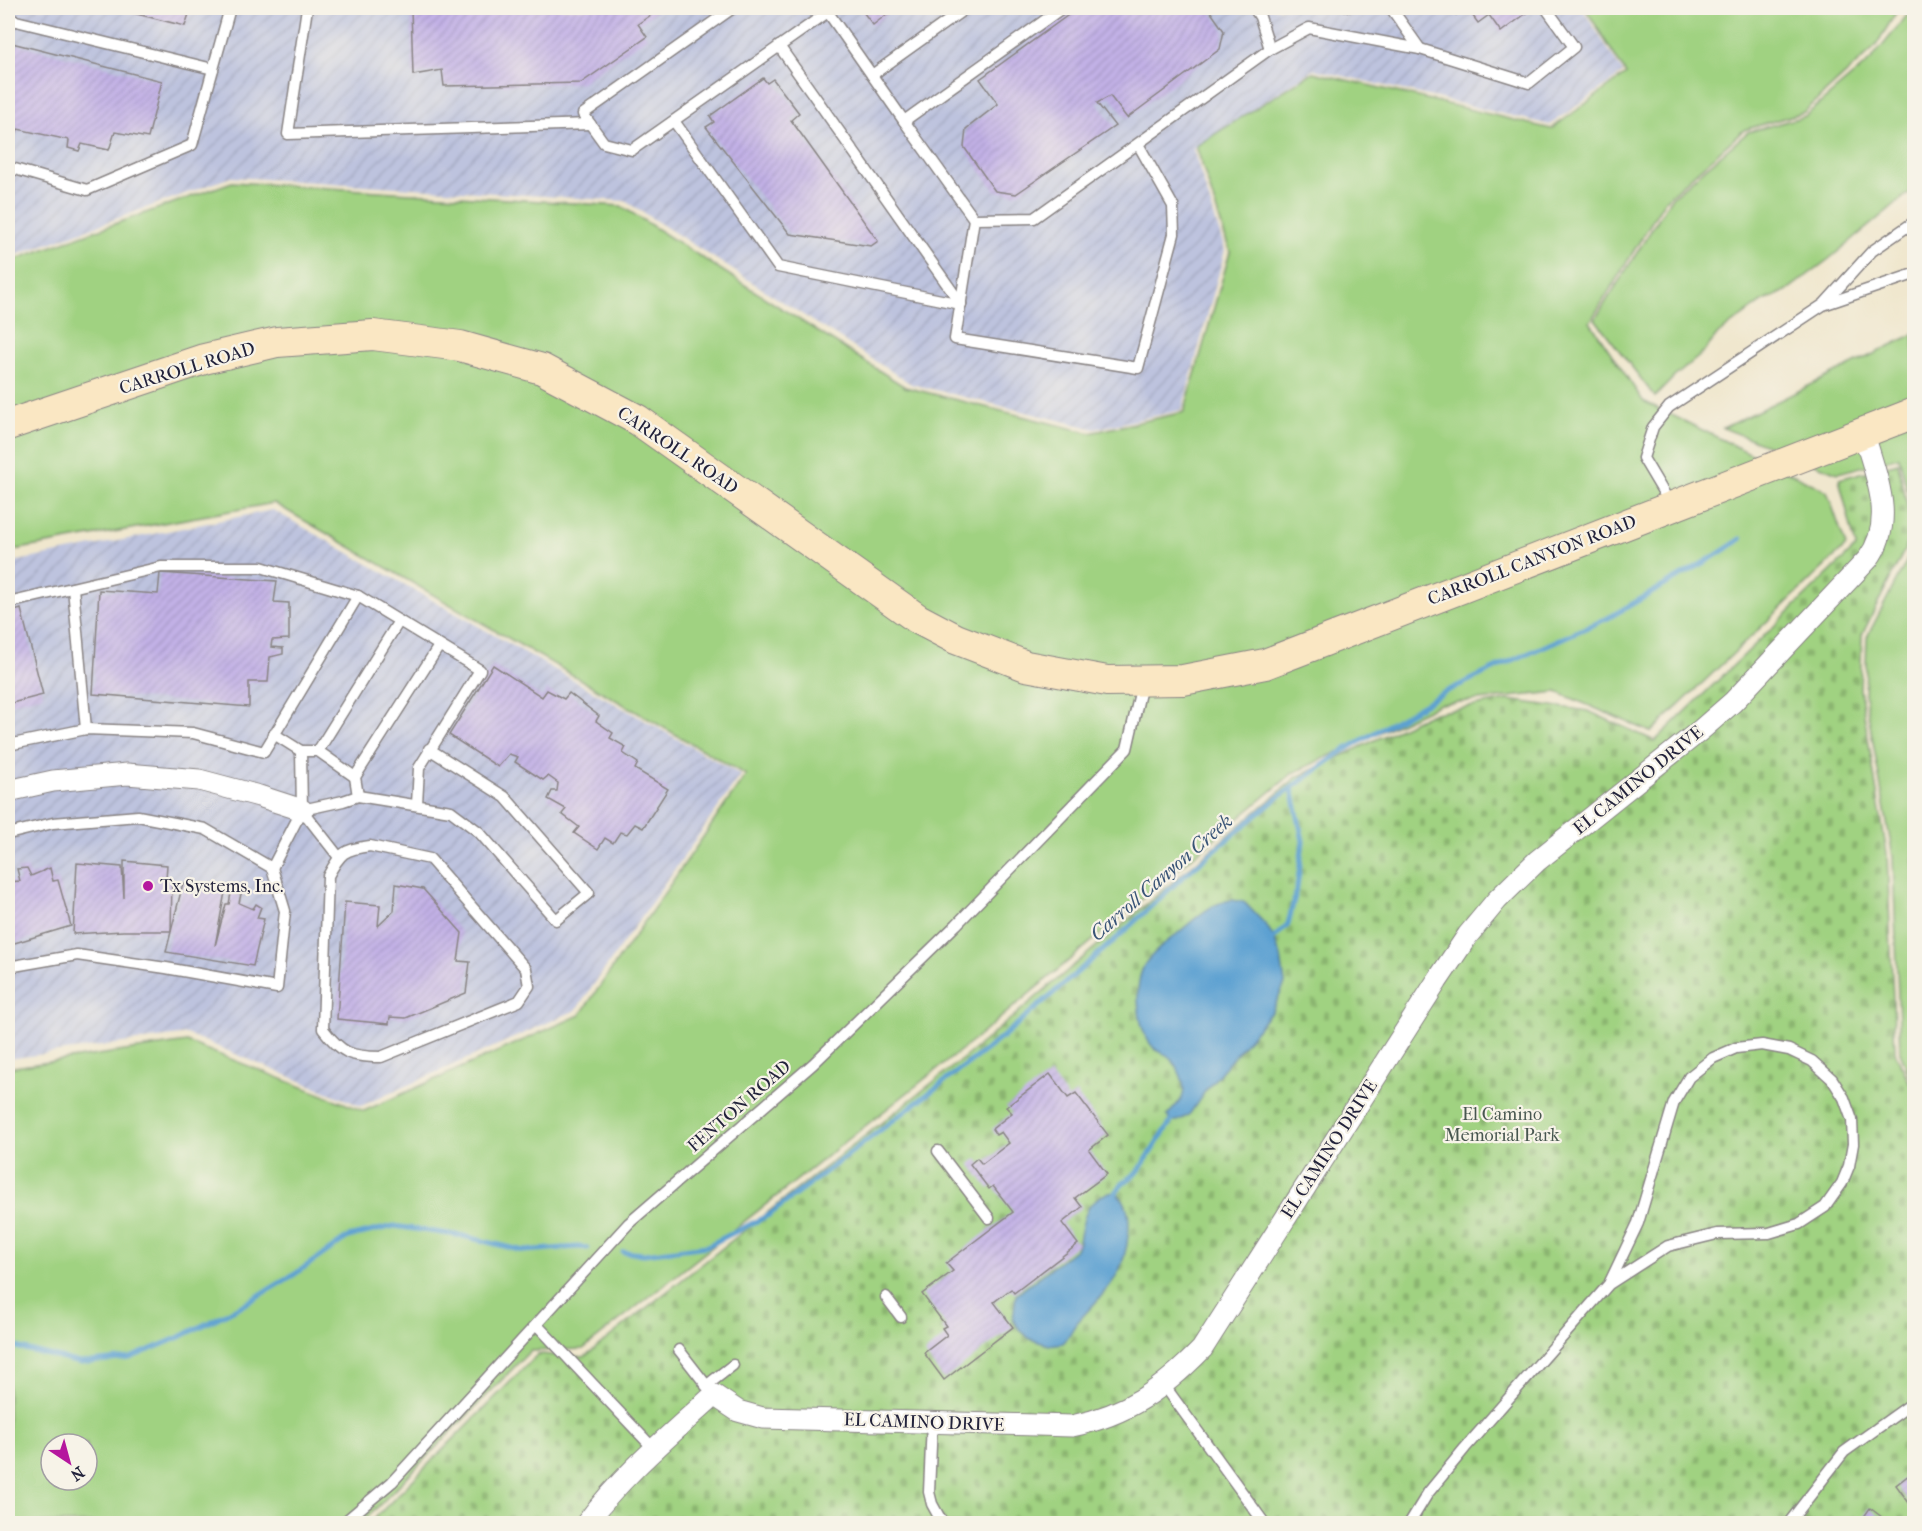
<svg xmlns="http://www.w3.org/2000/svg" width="1922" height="1531" viewBox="0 0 1922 1531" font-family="'IM FELL French Canon',serif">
  <defs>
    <pattern id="industrial-furrows" width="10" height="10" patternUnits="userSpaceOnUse" patternTransform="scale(1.5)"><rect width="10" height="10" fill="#bdc3de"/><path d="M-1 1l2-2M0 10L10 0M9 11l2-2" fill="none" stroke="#a2a7bf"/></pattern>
    <pattern id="cemetery-stones" width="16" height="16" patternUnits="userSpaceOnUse" patternTransform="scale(1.5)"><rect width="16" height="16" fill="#a0d281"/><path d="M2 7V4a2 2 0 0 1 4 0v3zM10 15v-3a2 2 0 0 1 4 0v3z" fill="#8ab470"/></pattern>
    <pattern id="building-hatch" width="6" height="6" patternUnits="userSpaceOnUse" patternTransform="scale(1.5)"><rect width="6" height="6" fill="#c2b1e6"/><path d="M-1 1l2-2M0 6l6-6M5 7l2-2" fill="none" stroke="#a698c6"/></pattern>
  </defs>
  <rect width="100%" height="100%" fill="#f7f3e8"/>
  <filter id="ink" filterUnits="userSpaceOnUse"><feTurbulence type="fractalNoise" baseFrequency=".0167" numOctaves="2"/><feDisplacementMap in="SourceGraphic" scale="12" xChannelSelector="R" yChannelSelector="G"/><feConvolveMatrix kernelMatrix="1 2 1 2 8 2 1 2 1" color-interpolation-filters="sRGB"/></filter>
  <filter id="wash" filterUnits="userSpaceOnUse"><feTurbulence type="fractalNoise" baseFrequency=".008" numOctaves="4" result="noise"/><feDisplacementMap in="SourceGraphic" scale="24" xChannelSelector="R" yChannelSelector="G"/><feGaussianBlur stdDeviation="1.35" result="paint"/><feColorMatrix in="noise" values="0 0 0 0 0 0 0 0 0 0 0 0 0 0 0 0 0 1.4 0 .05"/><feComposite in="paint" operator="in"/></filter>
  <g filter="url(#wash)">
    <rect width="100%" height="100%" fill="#f0e7ce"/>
    <g fill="url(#industrial-furrows)">
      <polygon points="8,8 1582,8 1623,73 1550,125 1314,69 1196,146 1193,149 1225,250 1182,410 1095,429 911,384 625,201 231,177 8,258"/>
      <polygon points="273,510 741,775 576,1010 361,1106 187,1034 8,1059 8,563"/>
    </g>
    <g fill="#a0d281" stroke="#617a5e" stroke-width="1.5" fill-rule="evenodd">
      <path d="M 1585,8 L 1899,8 L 1875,47 L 1804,112 L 1744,130 L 1665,200 L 1590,322 L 1643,401 L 1827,491 L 1846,546 L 1651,732 L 1557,692 L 1440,704 L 1293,773 L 974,1040 L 583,1349 L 530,1351 L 362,1523 L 8,1523 L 8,1068 L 187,1042 L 364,1111 L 580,1015 L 746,775 L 274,503 L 8,551 L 8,262 L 232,182 L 621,206 L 905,387 L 1090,433 L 1184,412 L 1230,252 L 1196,146 L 1313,72 L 1551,129 L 1626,74 ZM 51,1444 L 87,1444 L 87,1480 L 51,1480 Z"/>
      <polygon points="1913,8 1914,8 1914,192 1905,196 1829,259 1786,291 1760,303 1718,334 1703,353 1674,377 1655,397 1595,319 1672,197 1748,132 1805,116 1871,60"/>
      <polygon points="1914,334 1914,516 1899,457 1838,473 1723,428"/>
      <polygon points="1914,547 1914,1086 1900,1052 1893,857 1865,696 1867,637"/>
    </g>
    <polygon fill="url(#cemetery-stones)" stroke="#617a5e" stroke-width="1.5" points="1898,463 1913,533 1862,635 1860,689 1887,854 1895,1052 1914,1092 1914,1523 369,1524 538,1354 584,1357 970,1053 1297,777 1430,714 1508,700 1588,711 1655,741 1856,547 1839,479"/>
    <g fill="#5ca0d1" stroke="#3f6186" stroke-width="1.5">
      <path d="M 1232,900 L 1244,902 L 1267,926 L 1274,938 L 1281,957 L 1285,984 L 1272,1011 L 1206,1090 L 1189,1115 L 1178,1121 L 1171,1121 L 1167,1116 C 1172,1110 1178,1104 1182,1098 C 1188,1085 1177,1065 1168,1056 C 1163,1052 1157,1052 1153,1047 C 1137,1030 1133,984 1145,964 C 1153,952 1167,942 1178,933 C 1194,920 1211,902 1232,900 Z"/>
      <path d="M 1115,1192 C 1139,1206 1127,1259 1115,1278 C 1104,1295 1089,1309 1076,1324 C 1071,1330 1069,1338 1063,1343 L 1049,1345 L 1042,1343 L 1030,1339 L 1019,1329 L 1013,1319 L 1016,1295 L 1076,1249 C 1080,1243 1079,1238 1081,1231 C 1085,1210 1092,1194 1115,1192 Z"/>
    </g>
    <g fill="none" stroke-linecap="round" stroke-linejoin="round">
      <g stroke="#5ca0d1" stroke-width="5">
        <polyline points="1270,942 1288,924 1297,888 1303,841 1292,788"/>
        <polyline points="1113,1197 1122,1184 1138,1172 1174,1117"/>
        <polyline points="623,1252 644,1254 707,1246 769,1215 1000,1039 1117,938 1187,873 1276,799 1343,751 1445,692 1502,665 1608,618 1710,559 1741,539"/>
        <polyline points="8,1345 80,1363 130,1358 182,1336 243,1305 295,1274 348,1237 394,1226 463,1236 524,1251 578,1247 588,1248"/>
      </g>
    </g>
    <g id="blocks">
      <g fill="url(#building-hatch)">
        <polygon points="113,8 191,8 185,26"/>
        <polygon points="411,8 661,8 638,24 647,37 581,83 444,86 442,70 413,75"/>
        <polygon points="860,8 895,8 873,25"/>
        <polygon points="1078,8 1208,8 1224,31 1220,49 1127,118 1110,96 1097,103 1115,126 1016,194 995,191 964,147 966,129 998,104 980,79"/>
        <polygon points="1330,8 1356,8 1350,12"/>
        <polygon points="1450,8 1466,8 1456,15"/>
        <polygon points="1467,8 1525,8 1528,12 1501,32 1489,15 1478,23"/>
        <polygon points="8,42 162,81 148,138 115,132 109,150 82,144 79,151 68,148 69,140 18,129 16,134 8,133"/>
        <polygon points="763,78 767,83 773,79 799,113 791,120 878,241 871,246 790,234 706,127 714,122 710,116"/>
        <polygon points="160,573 277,581 274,602 289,603 289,639 272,640 271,647 283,648 283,654 270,657 268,682 249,682 249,707 93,694 99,590 158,594"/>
        <polygon points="21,609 43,695 8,704 8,613"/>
        <polygon points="493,665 542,697 547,690 564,699 569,693 599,716 596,721 613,733 610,738 626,747 623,753 638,763 635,769 668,789 643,828 635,824 627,834 620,832 613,843 605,838 598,849 574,833 579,827 562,814 566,809 548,799 552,791 557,791 558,783 548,776 543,780 515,762 518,757 509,754 498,767 449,735"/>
        <polygon points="124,861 167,865 166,879 172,880 171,931 123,931 73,934 77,863 122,867 124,898"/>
        <polygon points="27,868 31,876 50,868 53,881 58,880 71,926 8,945 8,882 20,881 17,869"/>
        <polygon points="183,883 225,892 215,946 226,904 229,904 231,893 241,894 239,903 253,909 256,904 261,907 257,918 264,919 253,966 166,952"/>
        <polygon points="396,884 423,889 462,933 458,961 470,962 466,993 406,1018 390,1017 389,1024 337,1019 345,902 380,905 378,926 394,911"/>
        <polygon points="1050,1074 1068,1098 1076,1093 1108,1135 1089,1150 1107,1174 1075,1198 1082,1207 1062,1223 1078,1244 1014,1293 1011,1289 994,1302 1013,1327 944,1380 924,1353 947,1335 942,1328 946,1326 922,1294 953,1271 946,1263 1013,1212 993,1186 989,1189 970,1164 977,1158 982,1164 1009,1143 1001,1132 996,1135 992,1129 1012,1113 1006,1107"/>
        <polygon points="1914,1471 1914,1510 1896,1485"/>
        <polygon points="1870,1508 1891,1524 1859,1524"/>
      </g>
    </g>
  </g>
  <g filter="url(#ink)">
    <use href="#blocks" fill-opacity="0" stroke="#898484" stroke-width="1.5"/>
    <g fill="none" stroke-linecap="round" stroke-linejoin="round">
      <defs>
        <g id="service">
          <polyline points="307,8 288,134 590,124"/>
          <polyline points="733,8 583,114 604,143 632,150 828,12"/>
          <polyline points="825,8 904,121"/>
          <polyline points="1254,8 1260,17 1270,49"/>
          <polyline points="1391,8 1420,49"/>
          <polyline points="8,19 213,69"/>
          <polyline points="779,46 961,304"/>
          <polyline points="872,75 966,8"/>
          <polyline points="674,121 778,267 961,304"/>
          <polyline points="1138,144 1173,206 1174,234 1138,368 955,339 974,219 1034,218 1270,49 1309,28 1420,49 1529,83 1574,47 1546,8"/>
          <polyline points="8,167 87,190 192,145 230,8"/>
          <polyline points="974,219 904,121 1062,8"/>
          <polyline points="1825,303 1872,251 1914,222"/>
          <polyline points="1671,505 1643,458 1653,427 1669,407 1823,305 1914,274"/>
          <polyline points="73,588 86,729"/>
          <polyline points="8,603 161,567 261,567 358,596 480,670 419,768 417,804"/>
          <polyline points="274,734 301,751"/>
          <polyline points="8,745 86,729 193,733 264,752 358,596"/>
          <polyline points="355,777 318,751 399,621"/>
          <polyline points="358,796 355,777 439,646"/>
          <polyline points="302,810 343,801 358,796 451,811 479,832 556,920 589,893 505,797 429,749"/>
          <polyline points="302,810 338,856"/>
          <polyline points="8,834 53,823 138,816 205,829 272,868 285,911 277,988 166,968 77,955 8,967"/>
          <path d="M 370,846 L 430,859 L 526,969 L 529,986 L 519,1001 L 381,1057 C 351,1057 342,1054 323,1029 L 328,876 C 340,853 344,849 370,846 Z"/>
          <polyline points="272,868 302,810 301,751 318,751"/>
          <polyline points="938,1151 989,1218"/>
          <polyline points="886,1297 901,1317"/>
          <polyline points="537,1325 654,1449"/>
          <polyline points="679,1350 714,1395"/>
          <polyline points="1164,1385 1265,1524"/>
          <polyline points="706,1386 733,1365"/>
          <polyline points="932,1422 929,1492 932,1504 943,1524"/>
          <polyline points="342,1524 392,1482 629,1223 813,1064 956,925 1127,749 1142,684"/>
          <polyline points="1409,1524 1428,1493 1465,1448 1609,1284 1668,1246 1717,1234 1769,1233 1799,1224 1825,1207 1842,1183 1849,1166 1853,1144 1852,1120 1844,1098 1832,1079 1812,1061 1789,1050 1762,1045 1736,1048 1713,1058 1689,1077 1674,1102 1638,1223 1609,1284"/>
          <polyline points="1788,1524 1844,1452 1914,1402"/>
        </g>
        <g id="minor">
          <polyline points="8,791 53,781 127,774 199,780 259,796 302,810"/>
          <path d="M 586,1524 C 622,1475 669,1436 714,1395 L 738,1411 L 763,1418 L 1072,1426 C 1127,1415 1163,1389 1202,1349 L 1437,981 L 1468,935 L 1497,900 L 1537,861 L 1702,729 L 1733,702 L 1868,559 C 1897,520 1875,475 1864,434"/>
        </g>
        <polyline id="secondary" points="8,425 204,359 277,342 373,335 460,346 542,369 638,420 918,619 956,639 1026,666 1107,681 1183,680 1265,664 1914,413"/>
      </defs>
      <use href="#service" stroke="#898484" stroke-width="13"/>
      <use href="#minor" stroke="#898484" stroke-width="23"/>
      <use href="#secondary" stroke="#898484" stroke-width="32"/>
      <use href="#service" stroke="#fff" stroke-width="10"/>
      <use href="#minor" stroke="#fff" stroke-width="21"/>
      <use href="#secondary" stroke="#fae7c3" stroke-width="30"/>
    </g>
  </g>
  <circle fill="#b5179e" stroke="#f7f3e8" stroke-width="2" cx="148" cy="886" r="6"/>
  <g text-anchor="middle" stroke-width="4.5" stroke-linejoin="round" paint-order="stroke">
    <g font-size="18" fill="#22223b" stroke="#f7f3e8">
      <text transform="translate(187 368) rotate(-17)" y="6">CARROLL ROAD</text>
      <text transform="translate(678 450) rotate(34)" y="6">CARROLL ROAD</text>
      <text transform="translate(1532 560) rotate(-21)" y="6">CARROLL CANYON ROAD</text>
      <text transform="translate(1638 780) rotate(-39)" y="6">EL CAMINO DRIVE</text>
      <text transform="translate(739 1106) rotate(-41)" y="6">FENTON ROAD</text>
      <text transform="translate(1329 1149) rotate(-57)" y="6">EL CAMINO DRIVE</text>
      <text transform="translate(924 1422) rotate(2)" y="6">EL CAMINO DRIVE</text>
    </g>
    <g font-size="18" fill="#22223b" stroke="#f7f3e8" text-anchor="start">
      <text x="160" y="892">Tx Systems, Inc.</text>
    </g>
    <g font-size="18" fill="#485750" stroke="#f7f3e8">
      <text x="1502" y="1120">El Camino<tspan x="1502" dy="21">Memorial Park</tspan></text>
    </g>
    <g font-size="20" font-style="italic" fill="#395477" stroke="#f7f3e8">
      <text transform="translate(1161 877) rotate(-41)" y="7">Carroll Canyon Creek</text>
    </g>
  </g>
  <rect width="1922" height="1531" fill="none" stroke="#f7f3e8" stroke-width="30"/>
  <g transform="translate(69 1462) rotate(144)"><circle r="28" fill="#f7f3e8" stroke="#a29fa3" stroke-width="1.5"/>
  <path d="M0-4.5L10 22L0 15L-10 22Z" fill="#b5179e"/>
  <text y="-9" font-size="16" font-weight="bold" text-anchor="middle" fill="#22223b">N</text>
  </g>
</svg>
